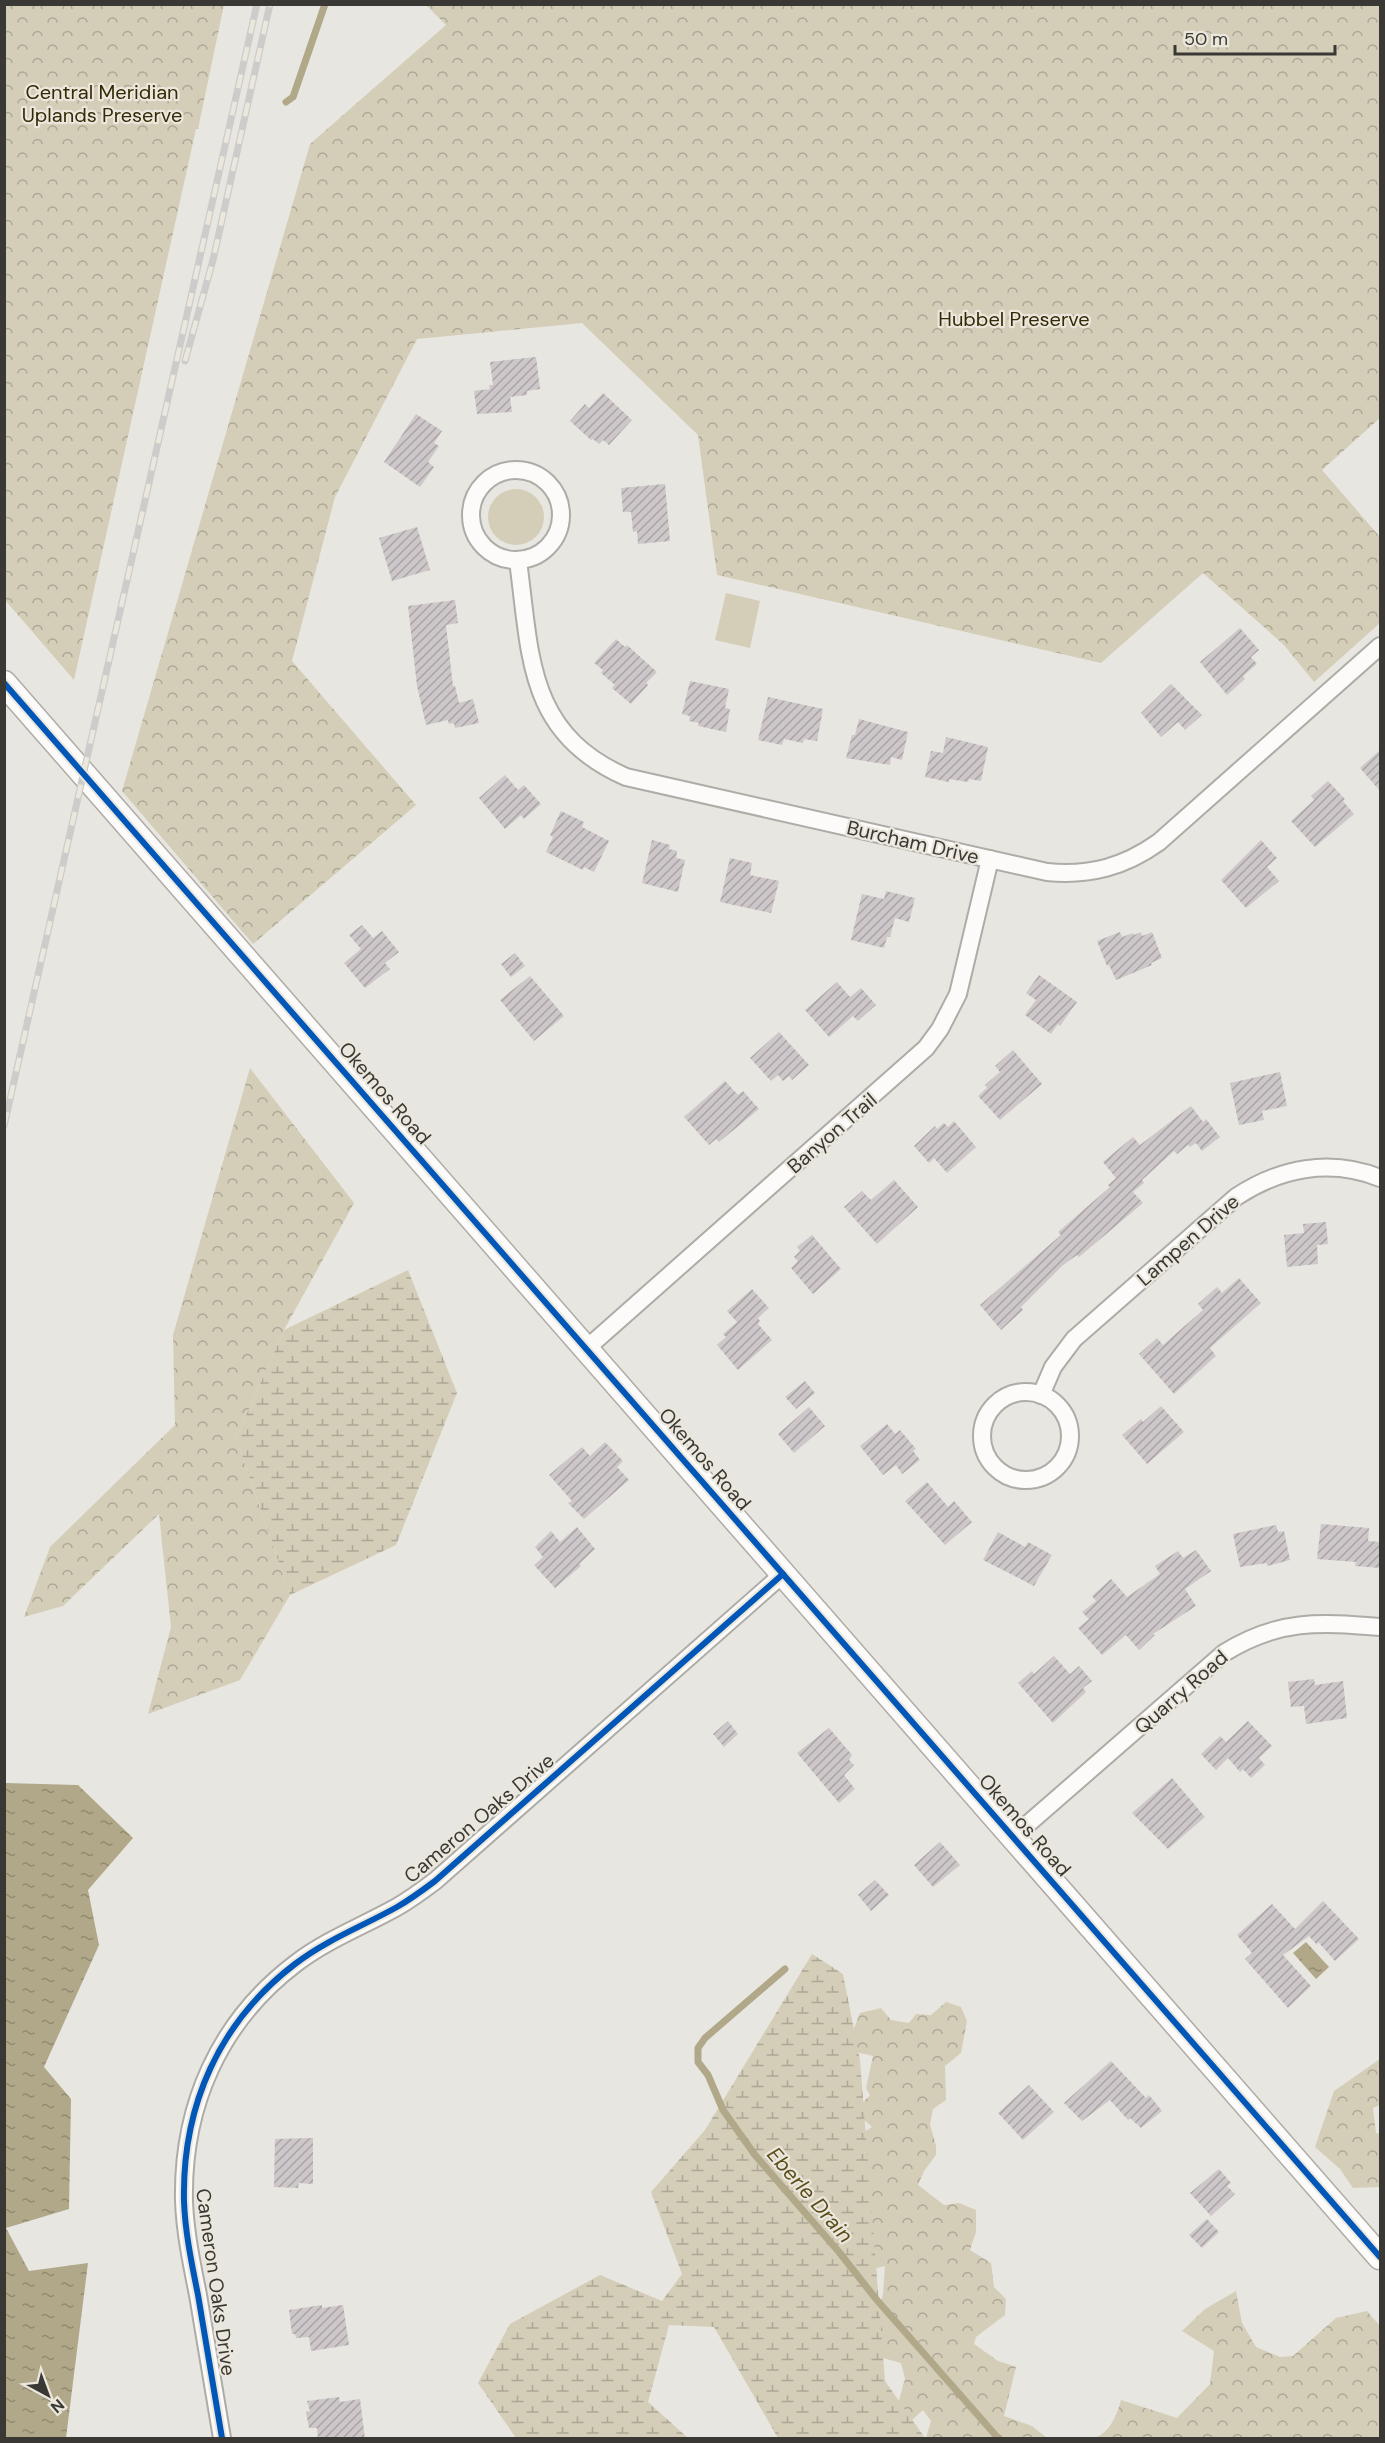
<svg xmlns="http://www.w3.org/2000/svg" width="1385" height="2443" viewBox="0 0 1385 2443" font-family="'DM Sans',sans-serif">
  <defs>
    <pattern id="forest-crowns" width="20" height="18" patternUnits="userSpaceOnUse" patternTransform="scale(1.5)"><rect width="20" height="18" fill="#d4cdb7"/><path d="M2 6a3 3 0 1 1 6 0M12 15a3 3 0 1 1 6 0" fill="none" stroke="#ada796"/></pattern>
    <pattern id="wetland-marsh" width="20" height="14" patternUnits="userSpaceOnUse" patternTransform="scale(1.5)"><rect width="20" height="14" fill="#d4cdb7"/><path d="M1 5h8M5 5V1M11 12h8M15 12V8" fill="none" stroke="#ada796"/></pattern>
    <pattern id="water-ripples" width="26" height="14" patternUnits="userSpaceOnUse" patternTransform="scale(1.5)"><rect width="26" height="14" fill="#b1a889"/><path d="M2 4q2-2 4 0t4 0M15 11q2-2 4 0t4 0" fill="none" stroke="#918a71"/></pattern>
    <pattern id="building-hatch" width="6" height="6" patternUnits="userSpaceOnUse" patternTransform="scale(1.5)"><rect width="6" height="6" fill="#cec7ca"/><path d="M-1 1l2-2M0 6l6-6M5 7l2-2" fill="none" stroke="#a8a3a5"/></pattern>
  </defs>
  <rect width="100%" height="100%" fill="#e8e6e0"/>
  <g fill="#d4cdb7">
    <circle cx="516" cy="517" r="28"/>
    <polygon points="726,593 760,601 750,648 715,640"/>
  </g>
  <g fill="url(#forest-crowns)">
    <polygon points="4,5 224,5 198,129 196,129 74,680 5,600"/>
    <polygon points="426,5 1380,5 1380,418 1322,470 1380,537 1380,623 1314,682 1284,645 1203,573 1101,663 717,575 698,435 582,323 417,339 335,497 292,661 416,805 253,944 122,791 310,144 446,25"/>
    <polygon points="250,1068 354,1203 284,1330 236,1438 290,1595 240,1680 148,1714 171,1627 159,1514 63,1606 24,1617 50,1547 175,1425 173,1335"/>
    <polygon points="946,2002 961,2007 967,2021 961,2053 945,2066 946,2100 933,2109 930,2124 936,2146 936,2155 924,2171 918,2185 944,2205 959,2203 976,2210 976,2232 970,2250 991,2263 994,2287 1006,2299 1005,2315 976,2337 974,2344 998,2361 1016,2367 1004,2416 1032,2426 1047,2438 926,2438 931,2421 923,2410 901,2430 898,2404 905,2379 901,2363 879,2357 869,2345 883,2294 885,2266 873,2269 861,2134 872,2127 861,2117 859,2106 870,2095 866,2088 873,2056 856,2052 851,2036 860,2013 881,2008 891,2020 909,2023 916,2014 931,2015"/>
    <polygon points="1380,2059 1380,2105 1373,2108 1376,2133 1380,2134 1380,2187 1353,2188 1340,2169 1315,2147 1334,2091"/>
    <path d="M 1236,2291 L 1242,2323 L 1256,2347 L 1280,2357 L 1293,2356 L 1336,2318 L 1367,2311 L 1380,2326 L 1380,2438 L 1094,2438 C 1110,2433 1117,2415 1121,2400 L 1177,2418 L 1210,2384 L 1214,2351 L 1182,2331 L 1205,2309 Z"/>
  </g>
  <g fill="url(#wetland-marsh)">
    <polygon points="408,1270 457,1393 396,1545 290,1595 236,1438 284,1330"/>
    <polygon points="812,1954 843,1974 860,2060 885,2381 925,2438 778,2438 714,2327 669,2325 648,2402 688,2438 516,2438 478,2383 510,2324 600,2275 662,2301 682,2274 651,2192 705,2130"/>
  </g>
  <g fill="url(#water-ripples)">
    <polygon points="5,1783 78,1785 133,1838 88,1890 99,1945 44,2067 71,2099 69,2209 6,2228 29,2271 88,2263 66,2438 5,2438"/>
    <polygon points="1306,1942 1329,1967 1316,1979 1293,1953"/>
  </g>
  <g fill="none" stroke-linecap="round" stroke-linejoin="round">
    <g stroke="#b1a889" stroke-width="7">
      <polyline points="286,102 293,97 325,4"/>
      <polyline points="785,1969 705,2038 698,2048 698,2062 708,2075 723,2110 755,2155 839,2252 876,2299 998,2438"/>
    </g>
  </g>
  <g fill="url(#building-hatch)">
    <polygon points="536,357 540,389 527,391 527,395 510,397 512,412 477,414 474,391 490,389 489,385 493,385 490,362"/>
    <polygon points="603,393 632,420 609,445 603,440 599,444 593,439 591,440 570,421 585,404 589,408"/>
    <polygon points="416,414 442,431 434,443 439,446 428,462 434,467 420,487 384,462"/>
    <polygon points="665,484 670,541 638,544 637,531 633,532 631,512 623,512 621,488"/>
    <polygon points="417,527 430,570 392,581 379,538"/>
    <polygon points="455,600 458,623 446,625 453,686 455,686 459,703 473,699 479,723 455,728 454,723 449,724 448,720 426,725 417,686 408,606"/>
    <polygon points="1240,628 1259,650 1251,657 1257,664 1243,676 1245,679 1227,695 1200,662"/>
    <polygon points="616,639 625,647 627,645 657,672 646,683 648,685 631,704 612,688 615,685 601,673 603,670 594,663"/>
    <polygon points="690,681 729,689 725,708 730,709 726,732 698,726 699,723 689,721 690,716 682,714"/>
    <polygon points="1171,684 1202,715 1185,730 1178,722 1161,737 1141,713"/>
    <polygon points="768,697 823,709 817,741 804,739 803,743 784,739 782,745 758,740"/>
    <polygon points="859,719 908,732 902,760 891,757 890,765 846,758 852,735 855,735"/>
    <polygon points="946,737 988,747 981,781 969,779 968,782 949,779 949,782 925,777 931,751 943,753"/>
    <polygon points="1380,750 1380,791 1360,768"/>
    <polygon points="505,775 518,790 524,785 541,804 524,819 521,815 505,829 479,798"/>
    <polygon points="1328,781 1345,799 1343,801 1354,814 1315,847 1291,821 1314,800 1311,796"/>
    <polygon points="561,811 584,822 582,827 609,841 594,872 584,867 583,870 546,852 553,837 550,835"/>
    <polygon points="652,840 670,845 669,849 677,851 676,858 685,860 678,892 642,883"/>
    <polygon points="1261,840 1277,858 1267,867 1279,881 1246,908 1221,880"/>
    <polygon points="730,858 752,863 750,875 779,881 771,913 720,902"/>
    <polygon points="886,891 915,898 909,922 895,918 890,937 887,937 884,948 851,940 862,894 884,899"/>
    <polygon points="362,925 373,938 382,931 399,952 385,963 390,969 365,988 344,963 361,949 349,935"/>
    <polygon points="1120,932 1122,937 1133,933 1134,935 1141,932 1142,936 1152,932 1162,958 1151,963 1152,965 1116,980 1109,965 1107,966 1097,941"/>
    <polygon points="515,953 525,966 511,977 501,964"/>
    <polygon points="1039,975 1077,1002 1060,1026 1058,1024 1051,1034 1025,1015 1036,1000 1026,993"/>
    <polygon points="530,976 564,1016 534,1041 500,1000"/>
    <polygon points="837,982 850,997 861,988 876,1005 858,1021 853,1016 829,1037 805,1010"/>
    <polygon points="779,1032 809,1065 792,1080 789,1076 783,1081 778,1075 771,1081 750,1058"/>
    <polygon points="1013,1050 1042,1084 1000,1120 978,1096 987,1088 985,1085 1000,1072 995,1066"/>
    <polygon points="1280,1072 1287,1106 1262,1111 1264,1120 1239,1125 1230,1083"/>
    <polygon points="725,1081 738,1095 743,1091 759,1109 719,1142 716,1139 709,1145 684,1117"/>
    <polygon points="1191,1106 1203,1122 1206,1119 1220,1137 1202,1151 1196,1143 1190,1147 1188,1145 1177,1154 1174,1151 1142,1180 1144,1183 1133,1192 1143,1203 1079,1257 1077,1255 1062,1266 1021,1307 1023,1310 1001,1330 980,1305 1061,1235 1058,1232 1110,1187 1108,1185 1116,1178 1103,1162 1133,1137 1140,1145"/>
    <polygon points="954,1121 976,1147 947,1173 934,1158 929,1163 914,1146 935,1126 937,1129 944,1123 948,1127"/>
    <polygon points="894,1180 918,1207 877,1244 844,1207 862,1191 871,1200"/>
    <polygon points="1326,1222 1328,1244 1317,1245 1318,1264 1287,1267 1284,1235 1304,1233 1303,1224"/>
    <polygon points="812,1235 841,1269 813,1294 791,1268 798,1261 794,1257 800,1251 797,1247"/>
    <polygon points="1239,1278 1261,1303 1210,1348 1216,1356 1174,1394 1139,1354 1157,1338 1163,1345 1203,1310 1198,1304 1217,1287 1222,1293"/>
    <polygon points="752,1289 769,1308 758,1318 760,1321 758,1324 772,1340 738,1370 717,1345 726,1337 723,1334 737,1322 727,1311"/>
    <polygon points="805,1381 815,1393 796,1409 785,1397"/>
    <polygon points="1161,1406 1184,1432 1147,1464 1122,1435 1141,1419 1143,1422"/>
    <polygon points="809,1407 825,1426 794,1453 778,1434"/>
    <polygon points="887,1424 895,1434 900,1430 916,1449 913,1451 920,1460 902,1474 896,1465 883,1475 860,1446"/>
    <polygon points="605,1442 623,1461 617,1467 629,1480 584,1519 568,1503 572,1501 549,1475 582,1447 590,1456"/>
    <polygon points="927,1482 948,1507 954,1501 972,1522 945,1545 905,1501"/>
    <polygon points="1321,1524 1369,1528 1368,1541 1380,1542 1380,1568 1355,1566 1356,1562 1317,1559"/>
    <polygon points="1276,1525 1278,1532 1284,1531 1290,1560 1267,1566 1267,1563 1240,1567 1233,1534"/>
    <polygon points="577,1527 595,1549 579,1564 581,1566 555,1588 534,1565 543,1557 535,1547 551,1531 560,1542"/>
    <polygon points="998,1532 1025,1547 1028,1542 1052,1555 1034,1586 983,1560"/>
    <polygon points="1196,1550 1211,1571 1185,1589 1196,1606 1153,1634 1155,1635 1139,1650 1126,1635 1102,1655 1078,1628 1089,1619 1082,1612 1096,1601 1092,1596 1111,1579 1127,1597 1160,1574 1155,1566 1178,1551 1183,1558"/>
    <polygon points="1054,1656 1070,1674 1079,1666 1092,1681 1083,1688 1086,1692 1053,1723 1018,1683 1032,1671 1034,1674"/>
    <polygon points="1314,1679 1315,1685 1343,1681 1347,1718 1306,1724 1304,1706 1291,1707 1288,1682"/>
    <polygon points="728,1721 738,1734 724,1747 713,1734"/>
    <polygon points="1248,1721 1272,1746 1259,1758 1265,1765 1251,1778 1243,1769 1240,1772 1228,1758 1216,1770 1201,1754 1220,1736 1226,1742"/>
    <polygon points="829,1728 852,1755 849,1760 854,1765 844,1775 855,1789 839,1803 797,1753"/>
    <polygon points="1172,1778 1205,1817 1168,1849 1132,1813"/>
    <polygon points="940,1842 960,1865 933,1887 914,1865"/>
    <polygon points="875,1880 889,1895 871,1911 858,1895"/>
    <polygon points="1323,1901 1359,1939 1335,1961 1318,1942 1317,1945 1309,1936 1283,1955 1311,1986 1288,2008 1245,1959 1252,1953 1237,1935 1272,1904 1295,1929"/>
    <polygon points="1111,2061 1146,2098 1149,2095 1162,2111 1141,2128 1130,2118 1128,2120 1110,2100 1082,2121 1064,2103"/>
    <polygon points="1029,2085 1054,2112 1023,2140 998,2113"/>
    <polygon points="313,2138 313,2184 299,2183 298,2188 274,2187 275,2139"/>
    <polygon points="1219,2169 1231,2183 1227,2186 1235,2194 1211,2216 1190,2193"/>
    <polygon points="1207,2219 1219,2232 1202,2248 1189,2235"/>
    <polygon points="322,2305 322,2308 343,2305 349,2345 311,2351 309,2337 296,2338 295,2334 292,2334 289,2310"/>
    <polygon points="339,2397 340,2402 360,2399 365,2439 318,2439 317,2428 309,2428 306,2412 310,2411 307,2401"/>
  </g>
  <g fill="none" stroke-linecap="round" stroke-linejoin="round">
    <defs>
      <g id="street">
        <circle cx="516" cy="515" r="45"/>
        <path d="M 518,561 C 531,655 526,733 626,777 L 1047,872 C 1090,876 1124,867 1159,842 L 1380,646"/>
        <polyline points="586,1349 926,1048 940,1029 958,994 990,859"/>
        <circle cx="1026" cy="1436" r="44"/>
        <path d="M 1041,1395 L 1053,1367 L 1074,1339 L 1236,1197 C 1280,1168 1330,1158 1380,1178"/>
        <path d="M 1013,1837 L 1224,1653 C 1278,1619 1320,1622 1380,1627"/>
        <path d="M 222,2438 C 214,2391 206,2343 198,2295 C 192,2265 185,2232 184,2201 C 182,2106 219,2022 295,1964 C 326,1940 363,1926 397,1907 C 411,1899 423,1890 435,1881 L 783,1574"/>
      </g>
      <polyline id="secondary" points="4,683 1380,2257"/>
    </defs>
    <use href="#street" stroke="#aeaca7" stroke-width="20"/>
    <use href="#secondary" stroke="#aeaca7" stroke-width="27"/>
    <use href="#street" stroke="#fcfbfa" stroke-width="16"/>
    <use href="#secondary" stroke="#fcfbfa" stroke-width="24"/>
    <defs>
      <g id="rail">
        <polyline points="185,361 213,260 270,4"/>
        <polyline points="4,1126 257,4"/>
      </g>
    </defs>
    <use href="#rail" stroke="#cdccca" stroke-width="7"/>
    <use href="#rail" stroke="#ebe7dc" stroke-width="4.5" stroke-dasharray="14" stroke-linecap="butt"/>
    <defs>
      <g id="cycleway">
        <polyline points="4,683 1380,2257"/>
        <path d="M 222,2438 C 214,2391 206,2343 198,2295 C 192,2265 185,2232 184,2201 C 182,2106 219,2022 295,1964 C 326,1940 363,1926 397,1907 C 411,1899 423,1890 435,1881 L 783,1574"/>
      </g>
    </defs>
    <use href="#cycleway" stroke="#ebe7dc" stroke-width="10"/>
    <use href="#cycleway" stroke="#0057b8" stroke-width="6"/>
  </g>
  <g text-anchor="middle" stroke-width="4.5" stroke-linejoin="round" paint-order="stroke">
    <g font-size="20" fill="#342a06" stroke="#ebe7dc">
      <text x="102" y="99">Central Meridian<tspan x="102" dy="23">Uplands Preserve</tspan></text>
      <text x="1014" y="326">Hubbel Preserve</text>
    </g>
    <g font-size="20" fill="#3a3834" stroke="#ebe7dc">
      <text transform="translate(913 842) rotate(13)" y="7">Burcham Drive</text>
      <text transform="translate(385 1093) rotate(49)" y="7">Okemos Road</text>
      <text transform="translate(832 1133) rotate(-41)" y="7">Banyon Trail</text>
      <text transform="translate(1188 1240) rotate(-41)" y="7">Lampen Drive</text>
      <text transform="translate(705 1459) rotate(49)" y="7">Okemos Road</text>
      <text transform="translate(1181 1692) rotate(-41)" y="7">Quarry Road</text>
      <text transform="translate(479 1818) rotate(-40)" y="7">Cameron Oaks Drive</text>
      <text transform="translate(1025 1825) rotate(49)" y="7">Okemos Road</text>
      <text transform="translate(216 2282) rotate(82)" y="7">Cameron Oaks Drive</text>
    </g>
    <g font-size="21" font-style="italic" fill="#5b4d1a" stroke="#ebe7dc">
      <text transform="translate(810 2195) rotate(49)" y="7">Eberle Drain</text>
    </g>
  </g>
  <rect width="1385" height="2443" fill="none" stroke="#3a3834" stroke-width="12"/>
  <g transform="translate(48 2395) rotate(139)" stroke="#ebe7dc" stroke-width="4.5" paint-order="stroke">
  <path d="M0-4.5L10 22L0 15L-10 22Z" fill="#3a3834"/>
  <text y="-9" font-size="16" font-weight="bold" text-anchor="middle" fill="#3a3834">N</text>
  </g>
  <path d="M1175 45v9h160v-9" fill="none" stroke="#3a3834" stroke-width="3"/>
  <text x="1184" y="45" font-size="18" fill="#3a3834" stroke="#ebe7dc" stroke-width="4.5" paint-order="stroke">50 m</text>
</svg>
